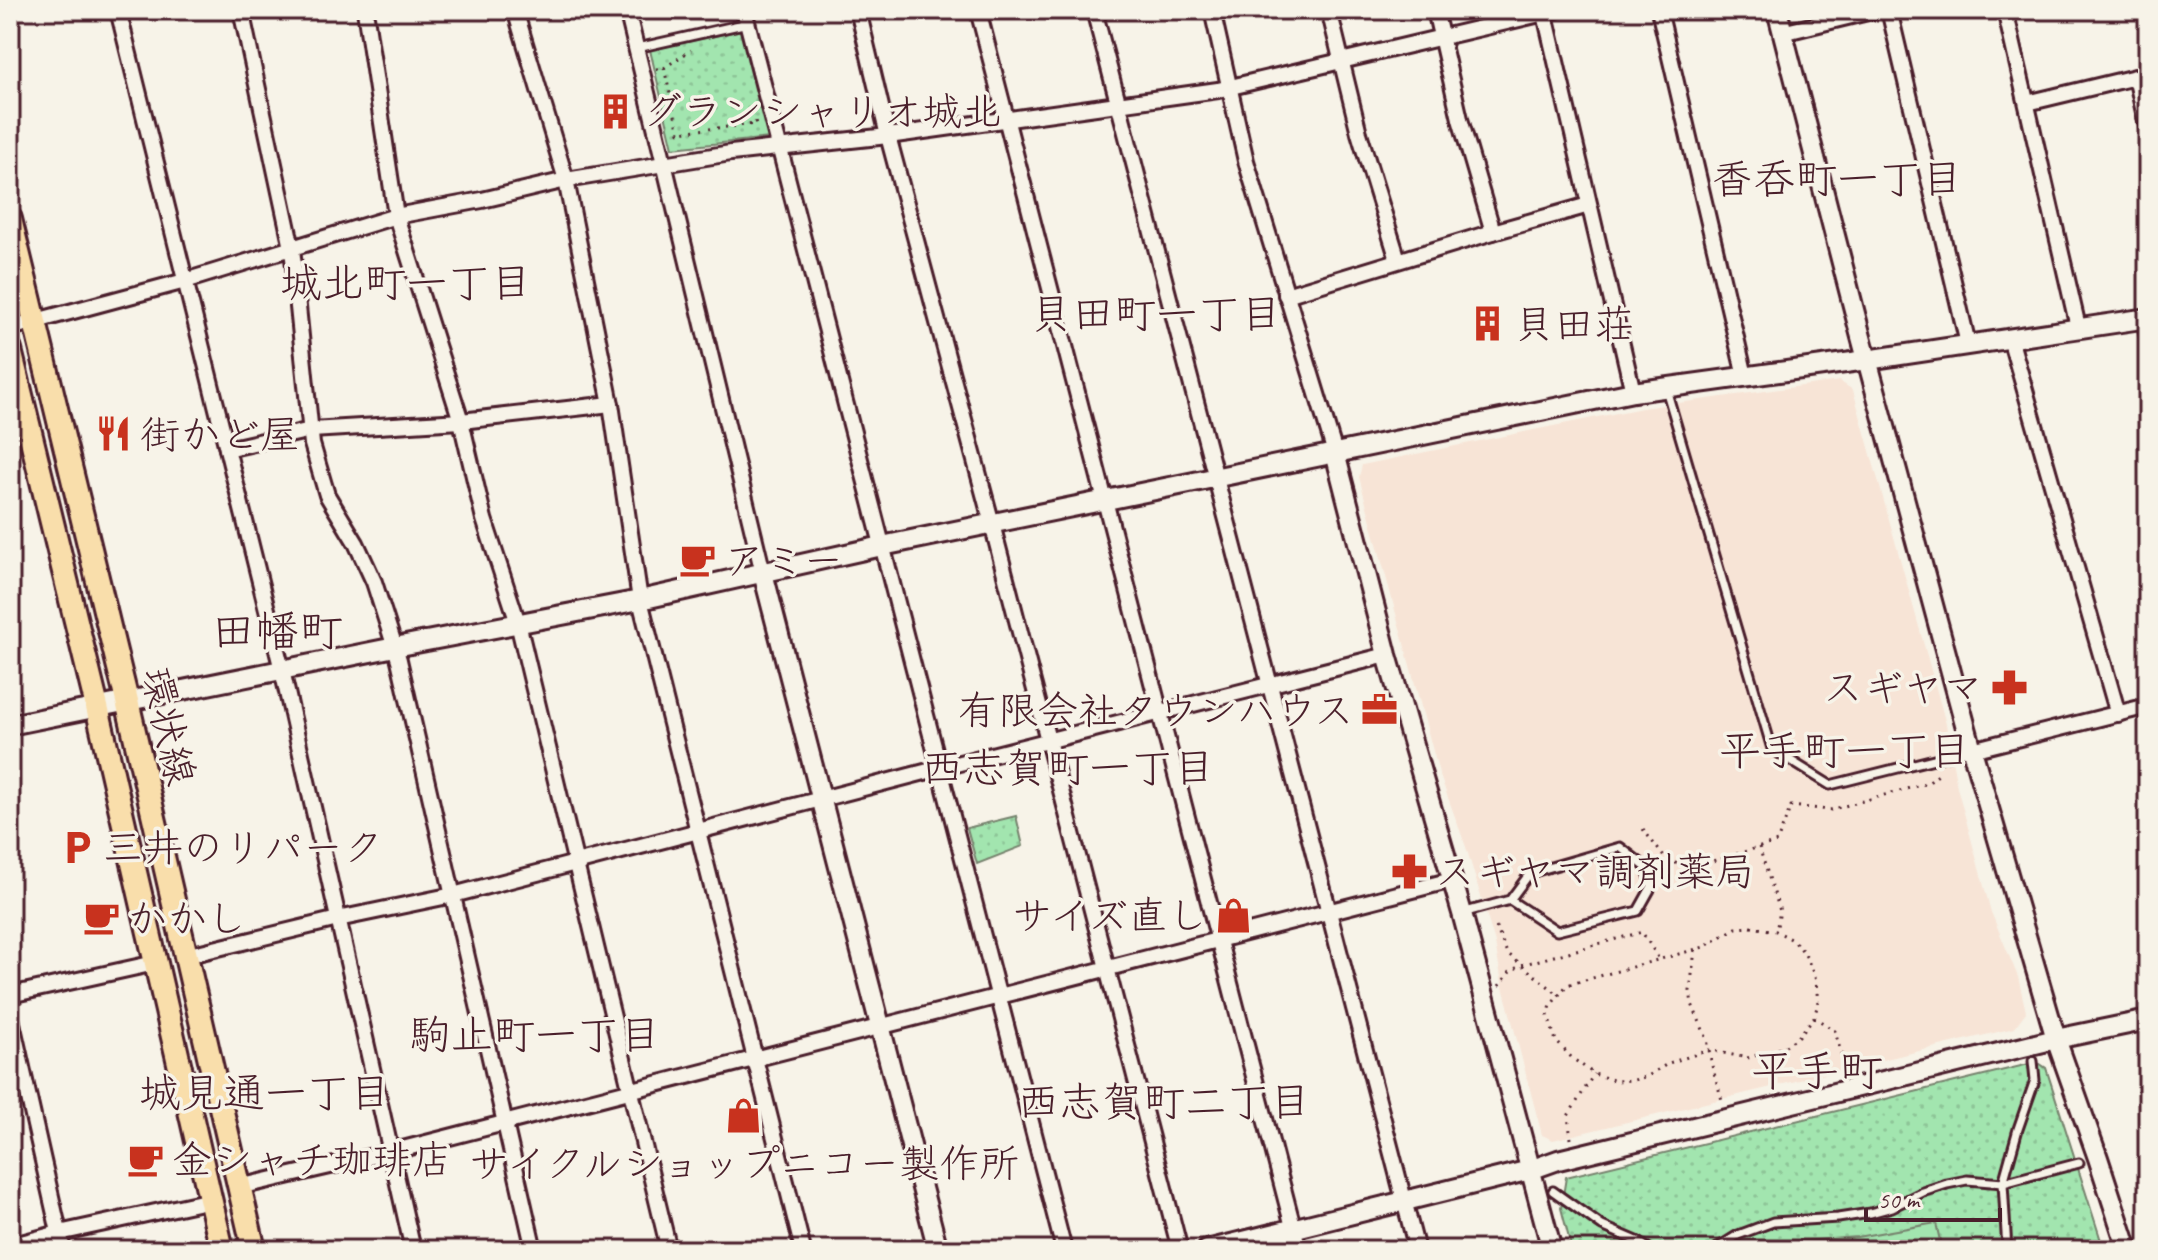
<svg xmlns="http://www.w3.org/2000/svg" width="2158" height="1260" viewBox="0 0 2158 1260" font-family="Caveat,'Klee One',sans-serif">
  <defs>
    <pattern id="park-dots" width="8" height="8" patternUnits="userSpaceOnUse" patternTransform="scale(2)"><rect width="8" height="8" fill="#a2e5af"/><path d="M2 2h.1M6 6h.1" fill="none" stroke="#8dc497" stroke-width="1.8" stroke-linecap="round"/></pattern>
  </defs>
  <rect width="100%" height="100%" fill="#f7f3e8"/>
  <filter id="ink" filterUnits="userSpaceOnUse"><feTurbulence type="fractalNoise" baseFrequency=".0125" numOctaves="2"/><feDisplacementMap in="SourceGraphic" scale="16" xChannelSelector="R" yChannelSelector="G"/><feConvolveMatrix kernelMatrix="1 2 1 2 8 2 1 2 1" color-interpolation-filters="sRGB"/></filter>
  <g filter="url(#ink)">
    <polygon fill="#f7e4d6" points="1839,381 1853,390 1946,724 1957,787 1991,912 2018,977 2026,1012 2014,1028 1553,1140 1542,1135 1502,983 1495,943 1466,847 1439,773 1359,477 1362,465 1642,408"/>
    <g fill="url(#park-dots)" stroke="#76826d" stroke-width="2">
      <polygon points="742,30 770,138 673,148 650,50"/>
      <polygon points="1016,816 1023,846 977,864 967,828"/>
      <polygon points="2033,1063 2040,1064 2046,1068 2104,1250 1572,1250 1561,1208 1566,1177"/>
    </g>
    <polygon fill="#a2e5af" stroke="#76826d" stroke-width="2" points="1936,1223 1942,1250 1792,1250 1790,1242 1857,1237"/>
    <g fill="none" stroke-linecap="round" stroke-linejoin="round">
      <defs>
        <g id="service">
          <polyline points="637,48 748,23"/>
          <polyline points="1666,389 1772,749 1830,785 1970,750"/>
          <polyline points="1462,913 1510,900 1530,873 1620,847 1647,868 1652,886 1638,911 1557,931 1510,900"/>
          <polyline points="1553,1191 1602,1226 1637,1241 1651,1250"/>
          <polyline points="1714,1250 1738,1235 1773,1222 1838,1218 1870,1213 1892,1207 1923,1192 1947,1184 1967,1180 2003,1183 2079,1163"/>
          <polyline points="2007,1250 2003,1183 2018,1129 2035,1080 2033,1061"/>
        </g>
        <g id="minor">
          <polyline points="118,10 282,670 413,1250"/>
          <polyline points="241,10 292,248 312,444 327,495 356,543 374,582 399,660 534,1250"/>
          <polyline points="365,10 396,216 461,421 484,519 518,623 669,1250"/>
          <polyline points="515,10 566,180 611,404 640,600 803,1250"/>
          <polyline points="627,10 763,573"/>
          <polyline points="744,10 1064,1250"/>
          <polyline points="858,10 888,136 992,524 1180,1250"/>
          <polyline points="978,10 1299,1250"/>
          <polyline points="1094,10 1417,1250"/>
          <polyline points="1212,10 1246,161 1335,453"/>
          <polyline points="1329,10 1359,133 1398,260"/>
          <polyline points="1435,10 1460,119 1493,232"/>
          <polyline points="1544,10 1633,392"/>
          <polyline points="1659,10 1745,376"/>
          <polyline points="1889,10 1968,344"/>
          <polyline points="2005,10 2078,327"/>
          <polyline points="1782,33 1876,10"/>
          <polyline points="2136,77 2148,130"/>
          <polyline points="2027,103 2148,74"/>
          <polyline points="1286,295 1493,232 1589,205"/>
          <polyline points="2144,319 2148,336"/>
          <polyline points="10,328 185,281 396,216 482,200 566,180 731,153 888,136 1218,90 1557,10"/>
          <polyline points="2010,338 2118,714"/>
          <polyline points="227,449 311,430 461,421 611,404"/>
          <polyline points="1972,750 2148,706"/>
          <polyline points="185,956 338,919 453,895 940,768 1387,655"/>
          <polyline points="10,995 155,963"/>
          <polyline points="10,1014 63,1250"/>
          <polyline points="239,1187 391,1152 1452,880"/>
          <polyline points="10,1246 59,1233 211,1200"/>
        </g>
        <g id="tertiary">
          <polyline points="1777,10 1861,337 1972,750 2056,1039 2098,1158 2128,1250"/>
          <polyline points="1335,453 1387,655 1462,913 1552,1250"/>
          <polyline points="763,573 938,1250"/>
          <polyline points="10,725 395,647 640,600 882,546 1633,392 1867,360 2148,318"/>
          <polyline points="1207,1250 1530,1170 1558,1160 2056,1039 2148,1020"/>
        </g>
        <g id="primary">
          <polyline points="10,219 127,701 254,1250"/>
          <polyline points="10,350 97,707 222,1250"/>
        </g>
      </defs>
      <use href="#service" stroke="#4a1f2b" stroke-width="13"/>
      <use href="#minor" stroke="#4a1f2b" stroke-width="20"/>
      <use href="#tertiary" stroke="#4a1f2b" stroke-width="24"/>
      <use href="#primary" stroke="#4a1f2b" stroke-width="28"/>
      <g stroke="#4a1f2b" stroke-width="3" stroke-dasharray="2 6" stroke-linecap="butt">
        <polyline points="664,68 679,132 756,124 755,121"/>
        <polyline points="656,69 664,68 691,50"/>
        <polyline points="1643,829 1667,861 1692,867 1777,842 1791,806 1830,810 1928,783 1942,772"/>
        <polyline points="1759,847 1780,911 1776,931"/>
        <polyline points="1496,927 1507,953 1559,995"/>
        <polygon points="1751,927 1776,931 1791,939 1799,946 1807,958 1816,980 1818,1004 1814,1017 1799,1036 1787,1045 1776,1050 1747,1058 1709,1050 1669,1063 1648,1076 1634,1080 1616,1081 1594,1074 1572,1058 1556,1041 1548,1016 1551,1005 1567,985 1704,947 1736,928"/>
        <polyline points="1695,950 1690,991 1692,1004 1707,1039 1712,1066 1722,1100"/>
        <polyline points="1499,986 1510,972 1521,965 1642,932 1659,959"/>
        <polyline points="1814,1017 1835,1031 1846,1072"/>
        <polyline points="1571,1139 1568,1116 1594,1074"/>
      </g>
      <use href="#service" stroke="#f7f3e8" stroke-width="7"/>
      <use href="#minor" stroke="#f7f3e8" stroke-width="14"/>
      <use href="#tertiary" stroke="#f7f3e8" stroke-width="18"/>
      <use href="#primary" stroke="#f9deab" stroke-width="22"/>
    </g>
  </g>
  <defs>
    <symbol id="building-bare" viewBox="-9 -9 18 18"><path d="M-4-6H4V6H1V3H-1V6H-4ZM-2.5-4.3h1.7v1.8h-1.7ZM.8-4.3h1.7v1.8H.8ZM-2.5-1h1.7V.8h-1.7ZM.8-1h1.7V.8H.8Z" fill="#c8321e" stroke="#f7f3e8" stroke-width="2.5" paint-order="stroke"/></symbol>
    <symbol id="restaurant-bare" viewBox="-9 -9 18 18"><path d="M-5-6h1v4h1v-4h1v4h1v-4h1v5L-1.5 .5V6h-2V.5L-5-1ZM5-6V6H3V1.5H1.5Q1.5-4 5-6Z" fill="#c8321e" stroke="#f7f3e8" stroke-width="2.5" paint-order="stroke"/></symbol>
    <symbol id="cafe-bare" viewBox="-9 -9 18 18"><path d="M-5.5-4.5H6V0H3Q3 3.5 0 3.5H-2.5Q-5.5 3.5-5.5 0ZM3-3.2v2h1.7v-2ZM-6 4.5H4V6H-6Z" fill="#c8321e" stroke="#f7f3e8" stroke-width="2.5" paint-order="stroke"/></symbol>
    <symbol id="pharmacy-bare" viewBox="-9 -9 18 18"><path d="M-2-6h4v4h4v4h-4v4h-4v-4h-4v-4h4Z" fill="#c8321e" stroke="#f7f3e8" stroke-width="2.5" paint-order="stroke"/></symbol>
    <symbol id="office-bare" viewBox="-9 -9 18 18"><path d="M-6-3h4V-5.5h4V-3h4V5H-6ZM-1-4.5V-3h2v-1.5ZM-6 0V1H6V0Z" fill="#c8321e" stroke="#f7f3e8" stroke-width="2.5" paint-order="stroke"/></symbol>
    <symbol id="parking-bare" viewBox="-9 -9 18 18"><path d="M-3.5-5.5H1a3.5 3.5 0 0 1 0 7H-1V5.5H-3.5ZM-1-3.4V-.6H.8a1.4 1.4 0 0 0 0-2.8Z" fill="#c8321e" stroke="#f7f3e8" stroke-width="2.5" paint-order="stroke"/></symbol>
    <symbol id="shop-bare" viewBox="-9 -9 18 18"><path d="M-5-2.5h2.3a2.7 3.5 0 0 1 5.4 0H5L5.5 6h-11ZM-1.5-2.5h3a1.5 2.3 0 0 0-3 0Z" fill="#c8321e" stroke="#f7f3e8" stroke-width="2.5" paint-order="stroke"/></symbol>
  </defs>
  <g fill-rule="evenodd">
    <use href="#building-bare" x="590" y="86" width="51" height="51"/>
    <use href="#building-bare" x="1462" y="298" width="51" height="51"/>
    <use href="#restaurant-bare" x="88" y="408" width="51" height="51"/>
    <use href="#cafe-bare" x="672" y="534" width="51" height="51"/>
    <use href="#pharmacy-bare" x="1984" y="662" width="51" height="51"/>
    <use href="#office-bare" x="1354" y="684" width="51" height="51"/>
    <use href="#parking-bare" x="52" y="822" width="51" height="51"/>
    <use href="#pharmacy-bare" x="1384" y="846" width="51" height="51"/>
    <use href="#shop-bare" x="1208" y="890" width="51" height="51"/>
    <use href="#cafe-bare" x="76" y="892" width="51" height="51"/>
    <use href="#shop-bare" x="718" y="1090" width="51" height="51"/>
    <use href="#cafe-bare" x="120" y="1134" width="51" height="51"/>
  </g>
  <g text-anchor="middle" stroke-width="7" stroke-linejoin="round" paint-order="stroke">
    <g font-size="40" fill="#4a1f2b" stroke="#f7f3e8" text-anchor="start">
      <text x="642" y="125">グランシャリオ城北</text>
      <text x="1514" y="338">貝田荘</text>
      <text x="140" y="448">街かど屋</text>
      <text x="724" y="574">アミー</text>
      <text x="1983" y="701" text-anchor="end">スギヤマ</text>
      <text x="1354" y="724" text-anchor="end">有限会社タウンハウス</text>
      <text x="103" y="861">三井のリパーク</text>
      <text x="1435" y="885">スギヤマ調剤薬局</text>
      <text x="1208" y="929" text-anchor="end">サイズ直し</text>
      <text x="127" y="932">かかし</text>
      <text x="172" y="1173">金シャチ珈琲店</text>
      <text x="744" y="1177" text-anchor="middle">サイクルショップニコー製作所</text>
    </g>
    <g font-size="40" fill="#4a1f2b" stroke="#f7f3e8">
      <text transform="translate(169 726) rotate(77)" y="14">環状線</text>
    </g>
    <g font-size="42" fill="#4a1f2b" stroke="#f7f3e8">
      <text x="1837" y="193">香呑町一丁目</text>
      <text x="406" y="297">城北町一丁目</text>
      <text x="1156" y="328">貝田町一丁目</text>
      <text x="1845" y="765">平手町一丁目</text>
      <text x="1068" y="782">西志賀町一丁目</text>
      <text x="535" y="1049">駒止町一丁目</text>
      <text x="265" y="1107">城見通一丁目</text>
      <text x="1164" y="1116">西志賀町二丁目</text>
    </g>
    <g font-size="44" fill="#4a1f2b" stroke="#f7f3e8">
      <text x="277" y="646">田幡町</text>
      <text x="1817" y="1086">平手町</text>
    </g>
  </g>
  <rect width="2158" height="1260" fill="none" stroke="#f7f3e8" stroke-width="40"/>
  <rect x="20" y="20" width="2118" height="1220" fill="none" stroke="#4a1f2b" stroke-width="3" filter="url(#ink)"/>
  <path d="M1866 1208v12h134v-12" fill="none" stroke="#4a1f2b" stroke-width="4"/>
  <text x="1878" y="1208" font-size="24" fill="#4a1f2b" stroke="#f7f3e8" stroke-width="6" paint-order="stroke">50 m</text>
</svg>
